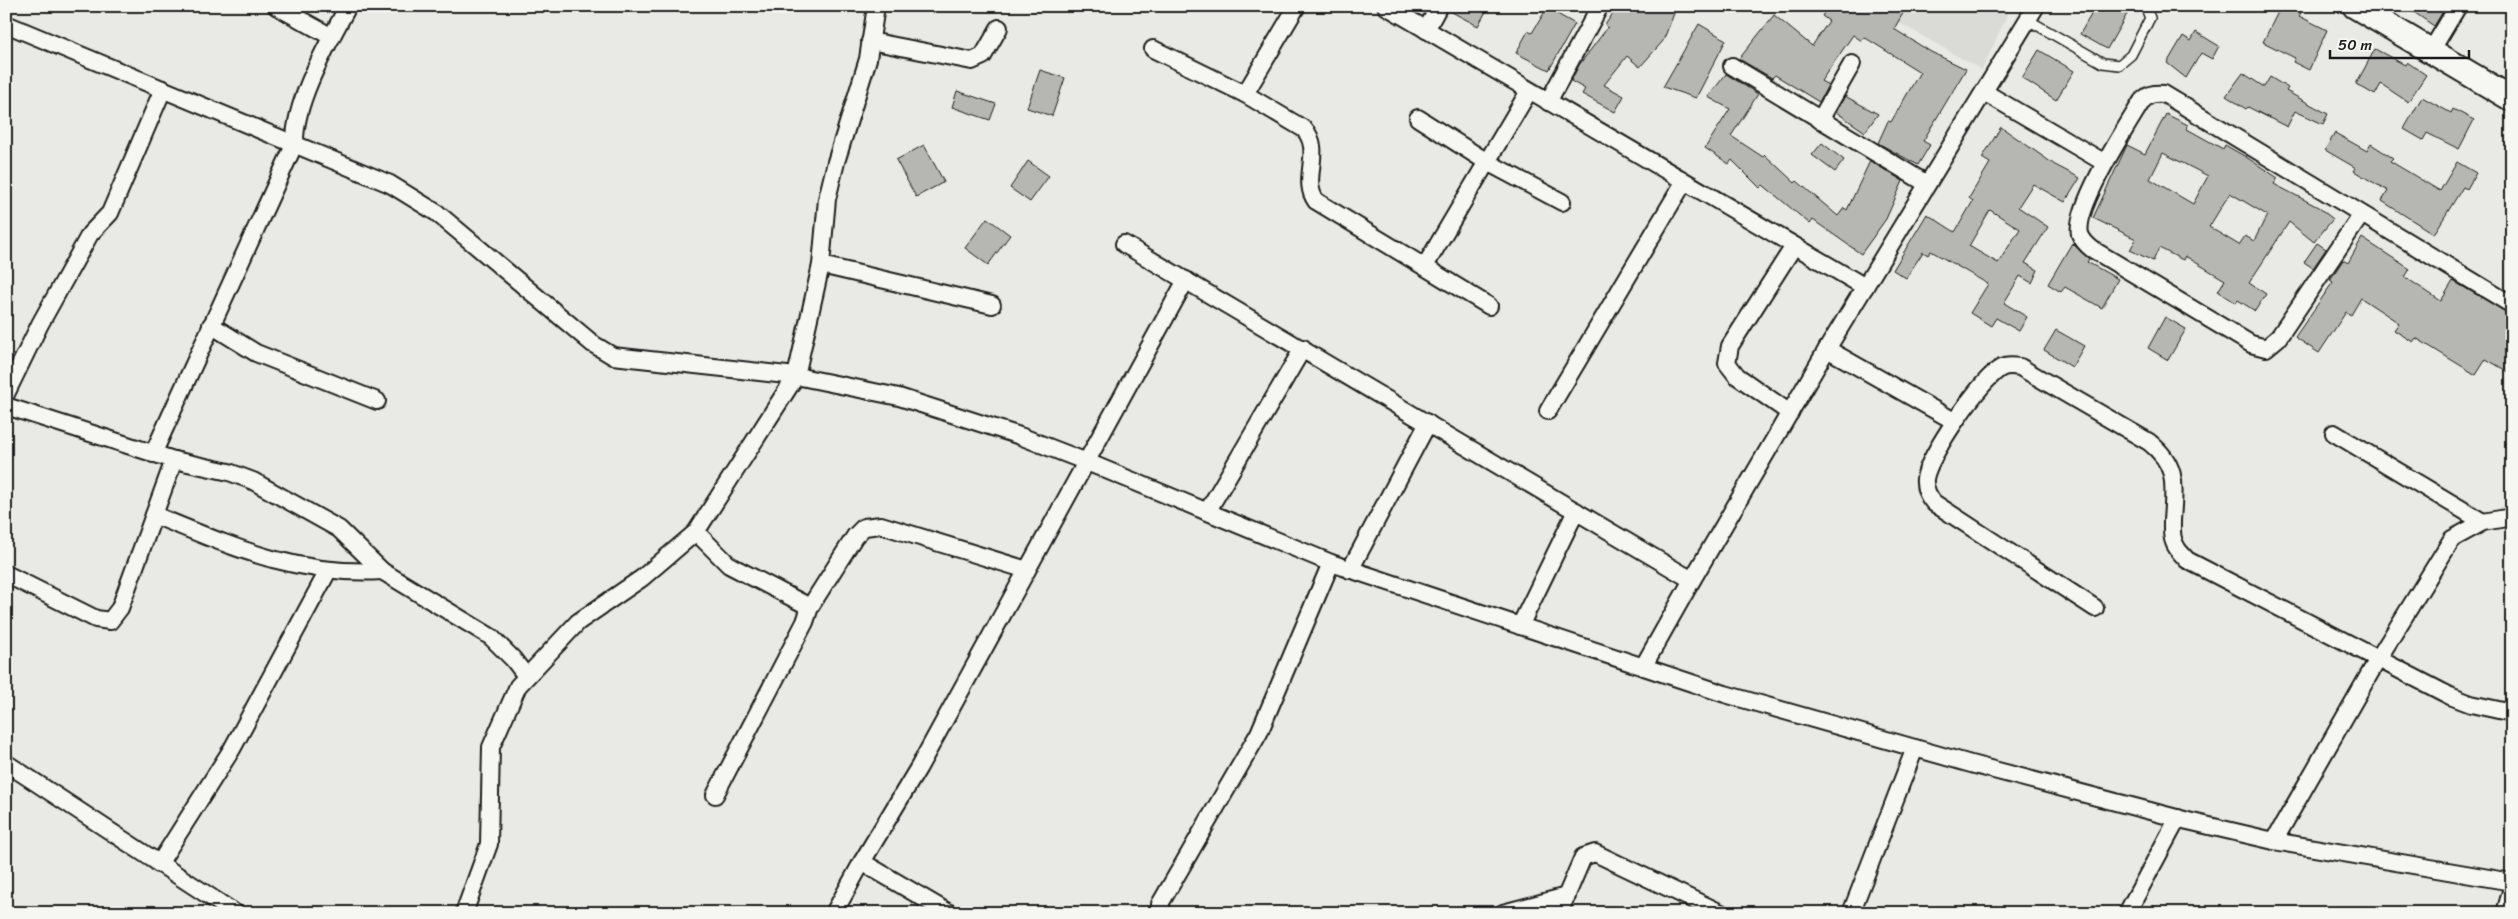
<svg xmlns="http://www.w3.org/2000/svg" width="2518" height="919" viewBox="0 0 2518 919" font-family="Sriracha,sans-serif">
  <rect width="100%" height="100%" fill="#e9e9e5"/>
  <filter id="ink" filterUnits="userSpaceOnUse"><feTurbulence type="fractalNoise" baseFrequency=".02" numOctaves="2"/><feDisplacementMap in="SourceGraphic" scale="10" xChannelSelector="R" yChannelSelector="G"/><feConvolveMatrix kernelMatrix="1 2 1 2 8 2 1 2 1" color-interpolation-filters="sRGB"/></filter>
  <g filter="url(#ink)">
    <polygon fill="#dadad6" points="1870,6 2011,6 1982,70"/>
    <g fill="#b6b6b3" stroke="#1c1c1c" fill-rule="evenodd">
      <polygon points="1449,6 1489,6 1478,26 1448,10"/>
      <polygon points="1618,6 1677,6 1663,41 1640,67 1627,56 1604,85 1624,96 1615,112 1582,94 1585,89 1571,81 1579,65 1608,27 1605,25"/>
      <polygon points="1828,6 1907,6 1894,29 1931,52 1966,69 1923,141 1930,145 1918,165 1878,143 1888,121 1891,122 1920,72 1864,37 1862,41 1853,35 1821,81 1828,85 1819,102 1775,75 1772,78 1739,59 1774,15 1812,46 1829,21 1822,16"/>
      <polygon points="2096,6 2114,6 2127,14 2107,49 2080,34"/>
      <polygon points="2281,6 2289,6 2301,13 2299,16 2327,30 2309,70 2293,62 2295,58 2263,42"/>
      <polygon points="2405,6 2432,6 2442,13 2434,26"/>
      <polygon points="1547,8 1575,24 1549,70 1516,53 1528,31 1532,33"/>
      <polygon points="1699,24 1726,40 1696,98 1663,87"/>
      <polygon points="2196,32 2219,46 2212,59 2201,53 2186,78 2167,63 2183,36 2191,41"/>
      <polygon points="2375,49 2405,65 2407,62 2426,75 2408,102 2381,84 2375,95 2356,84"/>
      <polygon points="2039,50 2074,71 2056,100 2022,78"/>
      <polygon points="1040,70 1065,78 1052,116 1027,108"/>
      <polygon points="2243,73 2264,87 2270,77 2288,88 2286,91 2328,114 2323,124 2295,111 2287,127 2248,107 2246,109 2226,96"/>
      <polygon points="1726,74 1758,94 1731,136 1763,157 1765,155 1795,183 1797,181 1838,216 1844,208 1847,210 1870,161 1903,181 1886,219 1861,254 1813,220 1810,224 1763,185 1760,188 1732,160 1729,164 1705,148 1730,109 1708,97"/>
      <polygon points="957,91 996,104 990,120 952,107"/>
      <polygon points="1845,96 1878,114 1865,132 1836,112"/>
      <polygon points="2422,97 2451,113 2453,109 2474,120 2459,149 2427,133 2423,140 2404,129"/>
      <path d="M 2166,114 L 2188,125 L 2187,129 L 2223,149 L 2225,145 L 2246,157 L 2278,178 L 2274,184 L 2318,207 L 2333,219 L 2314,242 L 2289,222 L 2249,283 L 2266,294 L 2255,311 L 2238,300 L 2236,303 L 2218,291 L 2225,280 L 2185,256 L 2183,260 L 2159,248 L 2153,261 L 2130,250 L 2136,239 L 2093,218 L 2127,145 L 2145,154 ZM 2163,153 L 2208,176 L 2193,204 L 2150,179 ZM 2230,193 L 2267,215 L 2254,241 L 2245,236 L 2239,245 L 2209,227 Z"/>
      <path d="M 2001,127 L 2055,165 L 2080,178 L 2065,202 L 2033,184 L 2018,207 L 2048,227 L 2025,263 L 2038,270 L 2032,283 L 2020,276 L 2004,303 L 2027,317 L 2019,331 L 1996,318 L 1991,326 L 1970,313 L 1988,284 L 1931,251 L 1928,255 L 1923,252 L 1906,278 L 1893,270 L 1927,214 L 1955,232 L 1973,201 L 1969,198 L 1990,163 L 1982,158 ZM 1990,210 L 2020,229 L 1998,263 L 1969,246 Z"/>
      <polygon points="2335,133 2367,151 2371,144 2393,158 2390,161 2440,191 2457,162 2476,173 2467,189 2463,187 2434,234 2382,201 2388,191 2354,171 2356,168 2325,150"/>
      <polygon points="1822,143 1844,160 1835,172 1812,155"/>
      <polygon points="924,145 944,182 916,197 896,160"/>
      <polygon points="1028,161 1049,176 1030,202 1010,188"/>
      <polygon points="987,218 1010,235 988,265 965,248"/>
      <polygon points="2362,238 2410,269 2405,277 2441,301 2453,281 2512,315 2512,374 2486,359 2476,375 2416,338 2413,342 2394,330 2399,323 2361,298 2351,315 2346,312 2319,353 2295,337 2333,282 2330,280 2343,260 2348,263"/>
      <polygon points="2072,243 2089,259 2087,262 2118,279 2102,308 2065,287 2061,292 2048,284"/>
      <polygon points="2317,243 2326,249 2313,268 2304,262"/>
      <polygon points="2165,317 2186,329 2168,360 2148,348"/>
      <polygon points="2056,330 2084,346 2072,367 2044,350"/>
    </g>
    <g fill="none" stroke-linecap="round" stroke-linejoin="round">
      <defs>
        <polyline id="lane" points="2028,20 2103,63 2119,65 2131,55 2150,18 2145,6"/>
        <g id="street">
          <polyline points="276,6 332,37"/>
          <polyline points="1386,6 1865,287"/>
          <polyline points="6,24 390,184 437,213 593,344 613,356 796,376 899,397 1020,436 1087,462 1331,563 1725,694 1971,764 2188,821 2274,841 2512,882"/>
          <polyline points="1426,30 1439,6"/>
          <polyline points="870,41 972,61 983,56 999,28"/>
          <polyline points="1153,49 1245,94 1297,6"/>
          <polyline points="2431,51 2458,6"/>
          <polyline points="1732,66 1927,184"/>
          <polyline points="1984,92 2105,163"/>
          <path d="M 1245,94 L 1304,129 C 1324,151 1300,179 1316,201 L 1489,306"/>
          <polyline points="1548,102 1600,6"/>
          <polyline points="1418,118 1487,162 1562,202"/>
          <polyline points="1820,120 1852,64"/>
          <path d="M 2361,215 L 2278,338 L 2266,348 L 2251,344 L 2092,249 C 2087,245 2082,240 2080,234 C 2074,207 2127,126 2142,101 C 2149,94 2154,93 2164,94 L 2512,305"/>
          <polyline points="1124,244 1692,580"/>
          <polyline points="821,265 992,305"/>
          <polyline points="1425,266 1529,91"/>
          <polyline points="211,325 256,353 377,401"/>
          <polyline points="1827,349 1954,421"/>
          <polyline points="6,394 40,324 90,234 110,213 163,89"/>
          <polyline points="6,406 174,460 229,472 253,481 339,529 382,571 491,637 513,659 526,676"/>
          <polyline points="1548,411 1684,182"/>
          <polyline points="1790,413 1737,376 1727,363 1730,346 1794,246"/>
          <polyline points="2334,433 2483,522"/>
          <path d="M 153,454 L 295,143 C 294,101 328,44 348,6"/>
          <polyline points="1207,512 1303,348"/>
          <path d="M 154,515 C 233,547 295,576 382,571"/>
          <polyline points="696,532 729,565 810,607"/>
          <polyline points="1350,570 1428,423"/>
          <polyline points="6,574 96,619 110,621 120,608 174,460"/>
          <path d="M 2095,608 L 1934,503 C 1928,496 1924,489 1925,479 C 1928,456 1981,379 2001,368 C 2007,365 2014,366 2020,367 L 2149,442 C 2179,466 2174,486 2172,521 C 2172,530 2171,539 2177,548 C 2179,552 2184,556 2187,560 L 2450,696 L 2471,704 L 2512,713"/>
          <polyline points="1520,626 1576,511"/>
          <polyline points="1643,667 1692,580 1827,349 2036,6"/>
          <polyline points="6,763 235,913"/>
          <polyline points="715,795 805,622 810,607 855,536 864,527 881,525 1027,570"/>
          <polyline points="2274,841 2378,659 2452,539 2483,522 2512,517"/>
          <polyline points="862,862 949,913"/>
          <polyline points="159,864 232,749 328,571"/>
          <polyline points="464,913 489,844 491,747 518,686 578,622 642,578 696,532 796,376 821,265 827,199 836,162 868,59 876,6"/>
          <polyline points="834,913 862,862 919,767 1186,280"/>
          <polyline points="1163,913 1160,904 1259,733 1331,563"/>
          <polyline points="1503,913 1567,896"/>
          <polyline points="1559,913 1583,857 1595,853 1721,913"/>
          <polyline points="1851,913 1915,748"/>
          <polyline points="2127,913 2178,818"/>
          <polyline points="2505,913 2512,888"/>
        </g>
        <polyline id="secondary" points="2355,6 2512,99"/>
      </defs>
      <use href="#lane" stroke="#1c1c1c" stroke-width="12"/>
      <use href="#street" stroke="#1c1c1c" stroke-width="20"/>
      <use href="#secondary" stroke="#1c1c1c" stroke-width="28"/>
      <use href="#lane" stroke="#f6f6f2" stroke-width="9"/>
      <use href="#street" stroke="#f6f6f2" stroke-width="16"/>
      <use href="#secondary" stroke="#f6f6f2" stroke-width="24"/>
    </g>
  </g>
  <rect width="2518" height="919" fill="none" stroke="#f6f6f2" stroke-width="25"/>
  <rect x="12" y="12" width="2493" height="894" fill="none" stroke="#1c1c1c" stroke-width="2" filter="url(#ink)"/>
  <path d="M2330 50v8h139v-8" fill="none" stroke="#1c1c1c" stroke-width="2.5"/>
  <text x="2338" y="50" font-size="15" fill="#1c1c1c" stroke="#f6f6f2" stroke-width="4" paint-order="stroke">50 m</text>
</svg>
